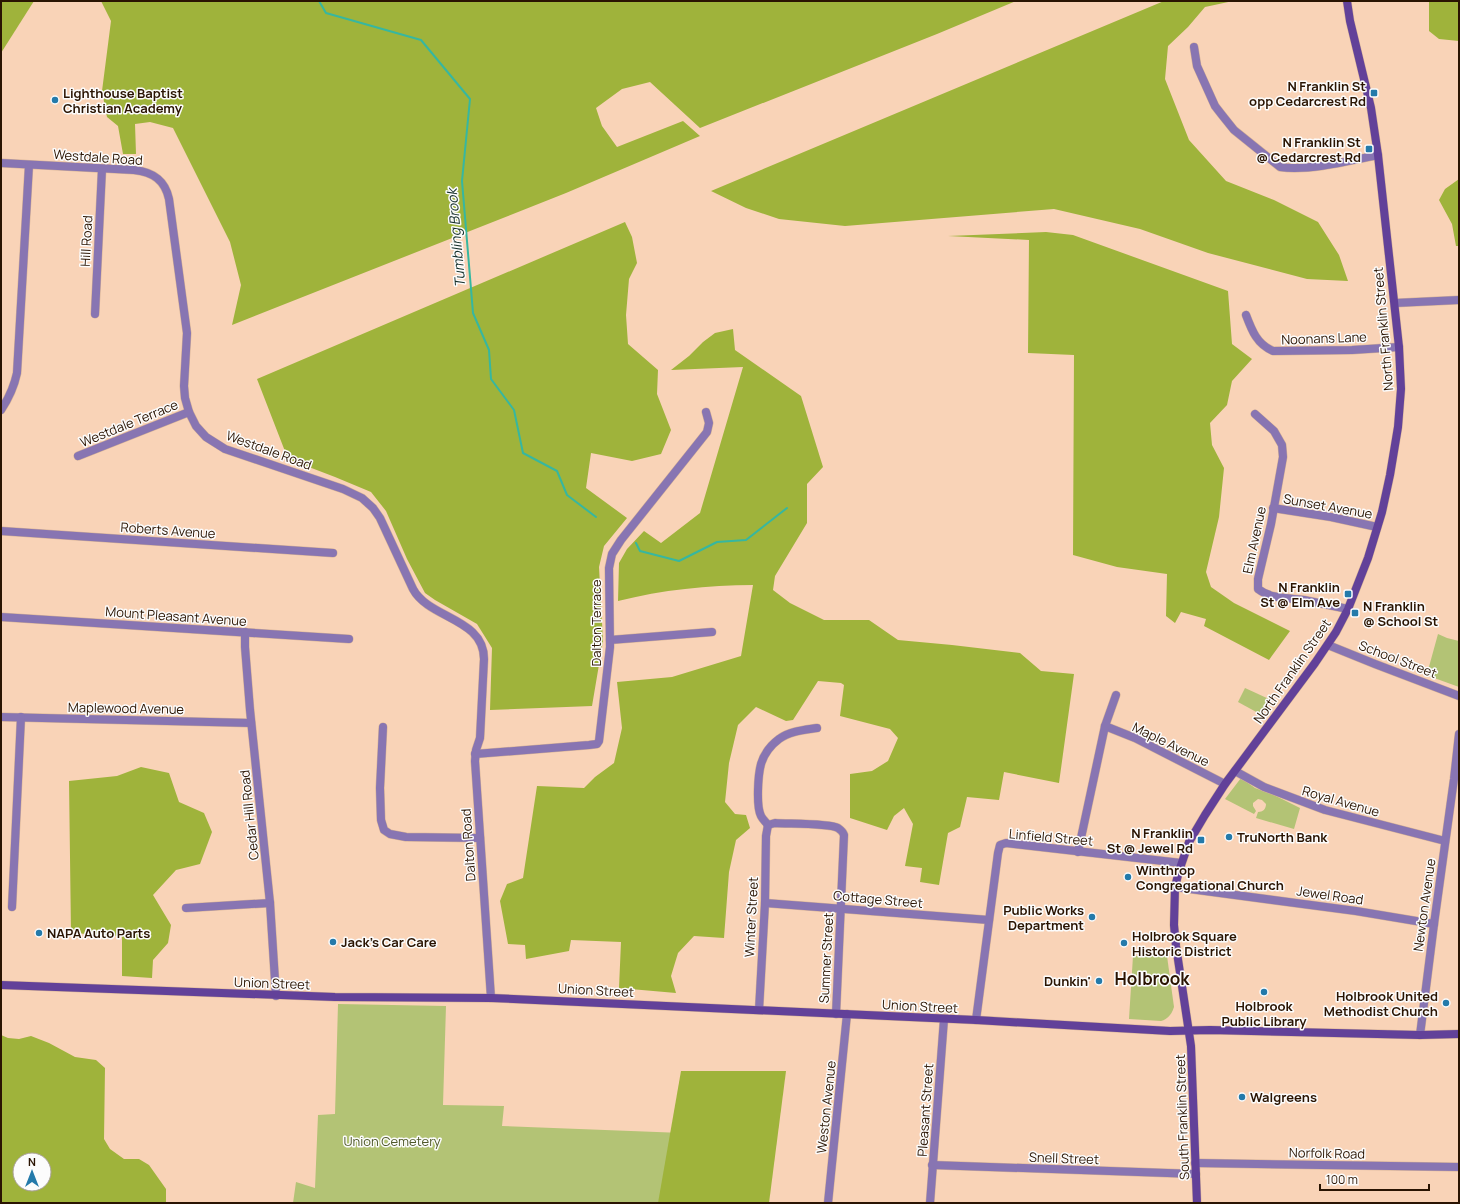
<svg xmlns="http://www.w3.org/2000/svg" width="1460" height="1204" viewBox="0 0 1460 1204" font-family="Manrope,sans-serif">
  <rect width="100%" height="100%" fill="#f9d3b7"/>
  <g fill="#b3c375">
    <polygon points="1438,634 1447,638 1459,641 1459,687 1426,675 1427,674"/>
    <polygon points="1245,688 1269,699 1260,714 1238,702"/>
    <path d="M 1241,778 L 1255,788 L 1274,795 L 1300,808 L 1294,829 L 1256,818 L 1258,812 C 1263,812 1266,809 1266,804 L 1262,800 L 1258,799 L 1253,803 L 1253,806 L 1256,811 L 1254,814 L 1225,799 Z"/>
    <path d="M 1133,956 L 1167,956 L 1174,1007 C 1172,1014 1168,1019 1161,1021 L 1129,1019 Z"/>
    <polygon points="338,1004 446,1006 443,1105 504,1106 502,1126 760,1136 753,1203 293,1203 296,1182 315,1188 318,1115 335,1114"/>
  </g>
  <g fill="#9fb33b" fill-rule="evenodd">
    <polygon points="1,1 34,1 1,53"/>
    <polygon points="101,1 1016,1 937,34 700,128 650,82 622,89 596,108 602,126 617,147 683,121 700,136 566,193 232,325 241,285 230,242 173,128 150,122 135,124 136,154 123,154 118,126 107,117 102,91 111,21"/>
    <polygon points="1164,1 1233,1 1205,7 1188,27 1168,46 1165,79 1189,140 1226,181 1274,200 1318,222 1339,255 1348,281 1307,279 1208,253 1140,229 1054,209 845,226 779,219 746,208 711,191"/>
    <polygon points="1429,1 1459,1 1459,41 1439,39 1429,31"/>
    <polygon points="1459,179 1459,246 1456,246 1452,224 1439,200 1445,189"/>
    <polygon points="625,222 632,237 637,263 629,279 626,315 628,344 658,370 657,394 671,430 661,454 632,461 591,453 586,488 627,518 604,546 599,567 603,641 592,706 490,710 492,648 477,624 435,600 425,593 407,559 386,511 371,492 335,477 288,459 257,379"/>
    <polygon points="1046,232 1073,235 1228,291 1232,344 1252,359 1232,381 1227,405 1210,423 1212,445 1224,468 1219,517 1206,572 1211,587 1234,603 1290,631 1269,660 1204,626 1206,619 1181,612 1175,623 1166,616 1167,574 1117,567 1073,555 1074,355 1028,353 1029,240 948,236"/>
    <path d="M 733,329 L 735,350 L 801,396 L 823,467 L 807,484 L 807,523 L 775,576 L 773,590 L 790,603 L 824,620 L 869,620 L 898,640 L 952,645 L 1020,653 L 1041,671 L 1074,674 L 1059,783 L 1004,772 L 999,800 L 967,797 L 960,827 L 948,833 L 939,885 L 920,882 L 922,868 L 905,866 L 913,824 L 904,808 L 894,816 L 887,830 L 850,818 L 850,774 L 872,771 L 888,761 L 898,738 L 890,729 L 840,716 L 844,685 L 841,683 L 818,681 L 793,720 L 786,721 L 756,707 L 738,725 L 729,763 L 725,802 L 735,814 L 746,815 L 750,828 L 736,840 L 729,872 L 724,938 L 694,936 L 678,953 L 671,976 L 676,993 L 619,988 L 621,942 L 571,940 L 569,951 L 526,959 L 525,945 L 508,944 L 500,901 L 507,884 L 523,878 L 537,786 L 584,788 L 595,777 L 614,763 L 622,728 L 617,682 L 672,677 L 741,656 L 753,585 C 708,585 662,590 618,601 L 619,563 L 627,549 L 644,531 L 661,543 L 700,513 L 743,367 L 671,370 L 689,356 L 703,342 L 715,333 Z"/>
    <polygon points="141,767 169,773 179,802 204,813 212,832 200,864 176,870 153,895 171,925 168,943 153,960 152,978 122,976 122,936 71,933 69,781 117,776"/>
    <path d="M 1,1035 L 8,1038 L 19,1039 L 31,1036 L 49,1043 L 75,1057 L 96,1060 L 105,1068 L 104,1139 L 110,1149 L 124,1159 L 139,1159 L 149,1165 L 166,1189 L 166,1203 L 1,1203 ZM 20,1160 L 44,1160 L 44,1184 L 20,1184 Z"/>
    <polygon points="681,1071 786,1071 769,1203 658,1203"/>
  </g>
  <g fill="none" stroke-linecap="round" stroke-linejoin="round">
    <g stroke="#36b7a0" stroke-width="2">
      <polyline points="319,1 326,13 421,40 470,99 462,181 473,313 489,350 491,379 514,410 523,453 557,471 567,495 596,517"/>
      <polyline points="636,543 640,551 679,561 717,542 746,540 787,508"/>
    </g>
    <defs>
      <g id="minor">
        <path d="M 1194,47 L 1197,66 L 1215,106 L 1222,115 L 1234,130 L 1280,167 C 1309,171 1349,161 1378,155"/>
        <path d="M 1,163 L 134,170 C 153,172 165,180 169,199 L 187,333 L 184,386 L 185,398 L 189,412 L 196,426 L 206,437 L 225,449 L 343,489 L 362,498 L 373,508 L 380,518 L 413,589 C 429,619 484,618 484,659 L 480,738 L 476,750 L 475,761 L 491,998"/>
        <polyline points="1395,303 1459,300"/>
        <polyline points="95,314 102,169"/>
        <path d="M 1246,315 C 1252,331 1257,344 1273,351 L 1352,350 L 1399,347"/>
        <path d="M 1,410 C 9,398 14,387 17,373 L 29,165"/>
        <path d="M 1255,414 L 1274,431 L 1282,445 L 1283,457 L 1271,524 L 1258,579 L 1258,589 C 1271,599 1289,598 1304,600 C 1319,603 1333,606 1348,609"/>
        <polyline points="78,456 189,412"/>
        <polyline points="1273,508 1331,517 1377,527"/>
        <polyline points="1,531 333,553"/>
        <polyline points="1,617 349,639"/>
        <polyline points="245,632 245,647 250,710 270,903 276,996"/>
        <polyline points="610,640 712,632"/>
        <polyline points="1328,645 1375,664 1459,696"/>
        <polyline points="1,717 251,723"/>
        <polyline points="1105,726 1135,738 1225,784"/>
        <polyline points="383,727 380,788 381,820 384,830 390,834 406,837 480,838"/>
        <polyline points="475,754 589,745 597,744 599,741 610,647 609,568 612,554 621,540 707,432 709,423 706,412"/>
        <polyline points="1235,771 1264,787 1325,810 1445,841"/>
        <path d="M 768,825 L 775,823 C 788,824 829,823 838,828 C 841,830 843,832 844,835 L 836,1014"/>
        <path d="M 768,825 C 766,822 763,820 761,816 C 756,806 758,775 761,764 C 764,754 771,745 779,739 C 790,731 804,730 817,728"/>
        <polyline points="1078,852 1105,726 1116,695"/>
        <polyline points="1175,887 1356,911 1434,924"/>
        <polyline points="765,903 989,920"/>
        <polyline points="12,907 21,717"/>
        <polyline points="186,908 270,903"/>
        <polyline points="759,1010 765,903 766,836 768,825"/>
        <polyline points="976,1020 998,853 1000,845 1006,843 1181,863"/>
        <polyline points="1420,1035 1434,924 1454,779 1459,734"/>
        <polyline points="1195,1163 1459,1167"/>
        <polyline points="932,1165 1196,1174"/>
        <polyline points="828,1203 847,1014"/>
        <polyline points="930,1203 944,1019"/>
      </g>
      <g id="secondary">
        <polyline points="1,985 335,997 491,998 976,1020 1170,1031 1210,1030 1420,1035 1459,1034"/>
        <polyline points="1197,1203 1191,1046 1176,946 1174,925 1175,887 1179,871 1189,842 1205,815 1225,784 1315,663 1336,632 1348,609 1368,558 1382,512 1390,475 1398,427 1401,389 1399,347 1378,155 1371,108 1350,21 1347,1"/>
      </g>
    </defs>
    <use href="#minor" stroke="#d4b196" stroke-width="9"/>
    <use href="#secondary" stroke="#d4b196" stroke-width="9"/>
    <use href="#minor" stroke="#8875b2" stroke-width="8"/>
    <use href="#secondary" stroke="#624199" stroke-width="8"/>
  </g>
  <g fill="#247aaa" stroke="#fcfcfc" stroke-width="1.5">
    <rect x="1370" y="89" width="8" height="8" rx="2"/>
    <circle cx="55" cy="100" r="4"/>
    <rect x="1365" y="145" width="8" height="8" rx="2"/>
    <rect x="1344" y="590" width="8" height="8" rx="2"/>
    <rect x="1351" y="609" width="8" height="8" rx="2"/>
    <circle cx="1229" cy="837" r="4"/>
    <rect x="1197" y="836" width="8" height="8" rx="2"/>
    <circle cx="1128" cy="877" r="4"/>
    <circle cx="1092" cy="917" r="4"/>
    <circle cx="39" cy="933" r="4"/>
    <circle cx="333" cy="942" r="4"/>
    <circle cx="1124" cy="943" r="4"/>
    <circle cx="1099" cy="981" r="4"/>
    <circle cx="1264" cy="992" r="4"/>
    <circle cx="1446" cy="1003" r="4"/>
    <circle cx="1242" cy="1097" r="4"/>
  </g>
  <g text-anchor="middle" stroke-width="3" stroke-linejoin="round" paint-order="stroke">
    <g font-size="13" font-weight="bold" fill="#2a1402" stroke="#fcfcfc" text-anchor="start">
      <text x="1366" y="91" text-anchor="end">N Franklin St<tspan x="1366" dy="15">opp Cedarcrest Rd</tspan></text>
      <text x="63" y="98">Lighthouse Baptist<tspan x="63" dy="15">Christian Academy</tspan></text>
      <text x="1361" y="147" text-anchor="end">N Franklin St<tspan x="1361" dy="15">@ Cedarcrest Rd</tspan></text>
      <text x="1340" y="592" text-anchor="end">N Franklin<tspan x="1340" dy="15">St @ Elm Ave</tspan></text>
      <text x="1363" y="611">N Franklin<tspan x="1363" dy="15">@ School St</tspan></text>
      <text x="1193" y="838" text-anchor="end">N Franklin<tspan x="1193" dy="15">St @ Jewel Rd</tspan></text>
      <text x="1237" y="842">TruNorth Bank</text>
      <text x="1136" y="875">Winthrop<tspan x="1136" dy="15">Congregational Church</tspan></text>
      <text x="1084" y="915" text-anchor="end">Public Works<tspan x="1084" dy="15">Department</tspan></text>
      <text x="47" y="938">NAPA Auto Parts</text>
      <text x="1132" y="941">Holbrook Square<tspan x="1132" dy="15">Historic District</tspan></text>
      <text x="341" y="947">Jack's Car Care</text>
      <text x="1091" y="986" text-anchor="end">Dunkin'</text>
      <text x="1438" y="1001" text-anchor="end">Holbrook United<tspan x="1438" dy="15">Methodist Church</tspan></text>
      <text x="1264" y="1011" text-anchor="middle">Holbrook<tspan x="1264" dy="15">Public Library</tspan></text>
      <text x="1250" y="1102">Walgreens</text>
    </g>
    <g font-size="13" fill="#2a1402" stroke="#fcfcfc">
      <text transform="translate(98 157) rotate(4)" y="5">Westdale Road</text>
      <text transform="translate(86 241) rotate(-87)" y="5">Hill Road</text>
      <text transform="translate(1383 329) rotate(-95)" y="5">North Franklin Street</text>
      <text transform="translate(1324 338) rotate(-2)" y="5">Noonans Lane</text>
      <text transform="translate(129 423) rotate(-22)" y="5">Westdale Terrace</text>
      <text transform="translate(269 450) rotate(20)" y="5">Westdale Road</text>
      <text transform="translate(1328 506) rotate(10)" y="5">Sunset Avenue</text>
      <text transform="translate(168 530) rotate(4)" y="5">Roberts Avenue</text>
      <text transform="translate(1254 540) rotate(-78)" y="5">Elm Avenue</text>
      <text transform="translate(176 616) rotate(4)" y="5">Mount Pleasant Avenue</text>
      <text transform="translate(596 623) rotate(-90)" y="5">Dalton Terrace</text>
      <text transform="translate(1398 659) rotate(21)" y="5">School Street</text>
      <text transform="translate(1292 671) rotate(-55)" y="5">North Franklin Street</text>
      <text transform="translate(126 708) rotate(1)" y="5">Maplewood Avenue</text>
      <text transform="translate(1171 744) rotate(26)" y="5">Maple Avenue</text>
      <text transform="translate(1341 801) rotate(16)" y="5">Royal Avenue</text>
      <text transform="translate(249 815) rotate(-96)" y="5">Cedar Hill Road</text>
      <text transform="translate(1051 837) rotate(5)" y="5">Linfield Street</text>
      <text transform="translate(468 845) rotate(-94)" y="5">Dalton Road</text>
      <text transform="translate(1330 895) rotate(8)" y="5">Jewel Road</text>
      <text transform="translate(878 899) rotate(5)" y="5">Cottage Street</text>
      <text transform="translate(1424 905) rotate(-82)" y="5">Newton Avenue</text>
      <text transform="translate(751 917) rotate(-87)" y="5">Winter Street</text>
      <text transform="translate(826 958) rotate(-87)" y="5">Summer Street</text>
      <text transform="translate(272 983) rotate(2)" y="5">Union Street</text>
      <text transform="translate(596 990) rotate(3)" y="5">Union Street</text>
      <text transform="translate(920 1006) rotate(3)" y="5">Union Street</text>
      <text transform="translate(826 1107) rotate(-84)" y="5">Weston Avenue</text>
      <text transform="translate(925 1110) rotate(-86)" y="5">Pleasant Street</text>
      <text transform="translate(1182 1117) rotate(-92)" y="5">South Franklin Street</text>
      <text transform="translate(1327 1153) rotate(1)" y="5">Norfolk Road</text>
      <text transform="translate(1064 1158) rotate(2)" y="5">Snell Street</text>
    </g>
    <g font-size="13" fill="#4f5829" stroke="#fcfcfc">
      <text x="392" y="1146">Union Cemetery</text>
    </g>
    <g font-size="14" font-style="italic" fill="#16302b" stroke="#fcfcfc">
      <text transform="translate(456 238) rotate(-95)" y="5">Tumbling Brook</text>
    </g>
    <g font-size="17" font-weight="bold" fill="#2a1402" stroke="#fcfcfc">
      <text x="1152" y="985">Holbrook</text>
    </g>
  </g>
  <rect width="1460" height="1204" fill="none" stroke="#2a1402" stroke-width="4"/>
  <g transform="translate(32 1172)"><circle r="19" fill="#fcfcfc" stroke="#a89f98"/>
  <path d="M0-3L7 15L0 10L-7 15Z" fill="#247aaa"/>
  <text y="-6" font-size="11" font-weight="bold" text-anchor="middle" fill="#2a1402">N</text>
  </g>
  <path d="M1320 1184v6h109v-6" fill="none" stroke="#2a1402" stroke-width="2"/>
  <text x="1326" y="1184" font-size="12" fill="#2a1402" stroke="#fcfcfc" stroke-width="3" paint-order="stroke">100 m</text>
</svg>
